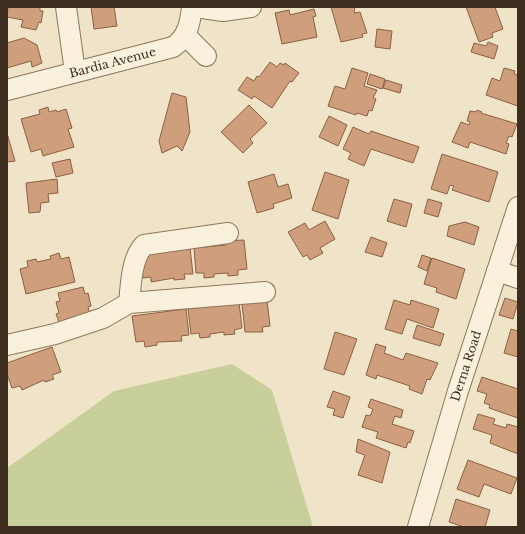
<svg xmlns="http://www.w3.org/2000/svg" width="525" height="534" viewBox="0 0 525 534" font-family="'Libre Baskerville',serif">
  <rect width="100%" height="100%" fill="#f0e4c8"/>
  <polygon fill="#c9cf9b" points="232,364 272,390 313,527 7,527 7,468 114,391"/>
  <g fill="#cf9f7d" stroke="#8d5f41">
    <polygon points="8,7 40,7 40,11 43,11 41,23 39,22 36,30 21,27 23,20 7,17"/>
    <polygon points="91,7 114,7 117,26 94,29"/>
    <polygon points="331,7 355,7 354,13 360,12 367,33 362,34 363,37 341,42"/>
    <polygon points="466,7 495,7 503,29 492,33 493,37 479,42"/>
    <polygon points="314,9 316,16 313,17 317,37 282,44 275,13 289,10 290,15"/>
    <polygon points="377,29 392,31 390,49 375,47"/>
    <polygon points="24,38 37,45 42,63 32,67 31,61 7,68 7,43"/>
    <polygon points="488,42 498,46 494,59 471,52 474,43 486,46"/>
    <polygon points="270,62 277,67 280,63 284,65 285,63 299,73 292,82 290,81 272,108 254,96 252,99 238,90 247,77 254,81 257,76 259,77"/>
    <polygon points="352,68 368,73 364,86 377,90 373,98 376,99 372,111 369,110 367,116 357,113 356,115 328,106 335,86 345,89"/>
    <polygon points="504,68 515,71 514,74 518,75 518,106 486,95 492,78 500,81"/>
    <polygon points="370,74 385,79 382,89 367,84"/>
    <polygon points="386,80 402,85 400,93 383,88"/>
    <polygon points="172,93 186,97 190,132 182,151 177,146 162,153 159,141"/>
    <polygon points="249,105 267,123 250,139 253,143 243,153 221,132"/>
    <polygon points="48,107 49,112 56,110 57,112 66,109 72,128 68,129 74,147 43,156 41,149 31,152 21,119 40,114 39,110"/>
    <polygon points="477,110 482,112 481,113 517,124 512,137 509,136 506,143 509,144 506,154 470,142 468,148 452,142 461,122 469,125 470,122 467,121 470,111 476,112"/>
    <polygon points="329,116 347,125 338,146 319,137"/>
    <polygon points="353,127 369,134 371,131 419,147 413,163 371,149 364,166 348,159 351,153 343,149"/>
    <polygon points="7,133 15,161 7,162"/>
    <polygon points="442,154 498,172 489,202 452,190 454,186 450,185 447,194 431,189"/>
    <polygon points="70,159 73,173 56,177 52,163"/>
    <polygon points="325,172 349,180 338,219 312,210"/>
    <polygon points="274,174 278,187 288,184 292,198 273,204 274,208 257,213 248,182"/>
    <polygon points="57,179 58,193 48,194 49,202 41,203 40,212 29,213 26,183"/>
    <polygon points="394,199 412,204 406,227 387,221"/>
    <polygon points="428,199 442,203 438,217 424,213"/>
    <polygon points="325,221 335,239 320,248 323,253 310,260 307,255 303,257 288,232 305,223 309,230"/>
    <polygon points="465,222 479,227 474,245 447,236 449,226"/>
    <polygon points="371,237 387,243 382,257 365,252"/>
    <polygon points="244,240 247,269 238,270 238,275 228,276 228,273 214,274 214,277 204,278 204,273 196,273 194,248 226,245 225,241"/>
    <polygon points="190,248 193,274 184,274 185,279 174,280 174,278 151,282 151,277 143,278 140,252"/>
    <polygon points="59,253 61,259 69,257 75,282 26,294 20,269 28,267 27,261 36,259 37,262 51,259 50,256"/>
    <polygon points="422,255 431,258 427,271 418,267"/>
    <polygon points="432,258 465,269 456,299 436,292 437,288 424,284"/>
    <polygon points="83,287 85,294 88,293 91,306 88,307 90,314 59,322 56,314 59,313 56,302 60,301 58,293"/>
    <polygon points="505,298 518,302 513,319 499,315"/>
    <polygon points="267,300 270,326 262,327 263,332 245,332 242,304"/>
    <polygon points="394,300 410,305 411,300 439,309 433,328 407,319 402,334 385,329"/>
    <polygon points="239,302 242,328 234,330 235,334 224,335 224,332 210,334 210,337 200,338 199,333 191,334 188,309"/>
    <polygon points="186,309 189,335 181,336 182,341 157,342 157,345 145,347 144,341 136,342 132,316"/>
    <polygon points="417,325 444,334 440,346 413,338"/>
    <polygon points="511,329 518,331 518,357 504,353"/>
    <polygon points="335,332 357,339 344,375 324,369"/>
    <polygon points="376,344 386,347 384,353 403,360 406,353 438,363 430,380 427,379 422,394 409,389 410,386 377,375 376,379 366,375"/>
    <polygon points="52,347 61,372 52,375 54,379 45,382 44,380 22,390 20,386 12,388 7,374 7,363"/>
    <polygon points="482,377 518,389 518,418 489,408 490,405 484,403 487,394 477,391"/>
    <polygon points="333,391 350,397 343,418 333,415 335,409 327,407"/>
    <polygon points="371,399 403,410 401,418 395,416 392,424 414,431 410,443 408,442 406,448 376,438 378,432 362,427 366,415 370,416 373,409 368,407"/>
    <polygon points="478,414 495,419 493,424 506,428 507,424 518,427 518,454 490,443 492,435 473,429"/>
    <polygon points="358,439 390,452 382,483 358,475 365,455 356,452"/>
    <polygon points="468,460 517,478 511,494 484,484 479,497 457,489"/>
    <polygon points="456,499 490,510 485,527 464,527 449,522"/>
  </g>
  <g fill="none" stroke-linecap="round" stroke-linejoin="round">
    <defs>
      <g id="minor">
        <polyline points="66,7 75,72"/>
        <polyline points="195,7 223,11 251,7"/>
        <polyline points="185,35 206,56"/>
        <path id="s1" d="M 7,90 L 173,47 C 188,37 190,23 192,7"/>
        <polyline points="497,271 518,278"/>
        <path d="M 129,303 C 131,285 131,259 144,245 L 228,233"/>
        <polyline points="7,345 55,334 103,318 129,303 265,292"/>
        <path id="s2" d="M 418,527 L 458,391 L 518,207"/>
      </g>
    </defs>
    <use href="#minor" stroke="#8d765c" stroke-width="22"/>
    <use href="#minor" stroke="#faf1dc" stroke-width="20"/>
  </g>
  <g text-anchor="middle" stroke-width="3" stroke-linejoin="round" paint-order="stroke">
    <g font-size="12" fill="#3d2e20" stroke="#f7eed8">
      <text dy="4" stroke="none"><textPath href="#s1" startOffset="109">Bardia Avenue</textPath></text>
      <text dy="4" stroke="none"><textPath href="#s2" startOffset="168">Derna Road</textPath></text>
    </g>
  </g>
  <rect width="525" height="534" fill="none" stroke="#3d2e20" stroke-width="16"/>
</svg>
